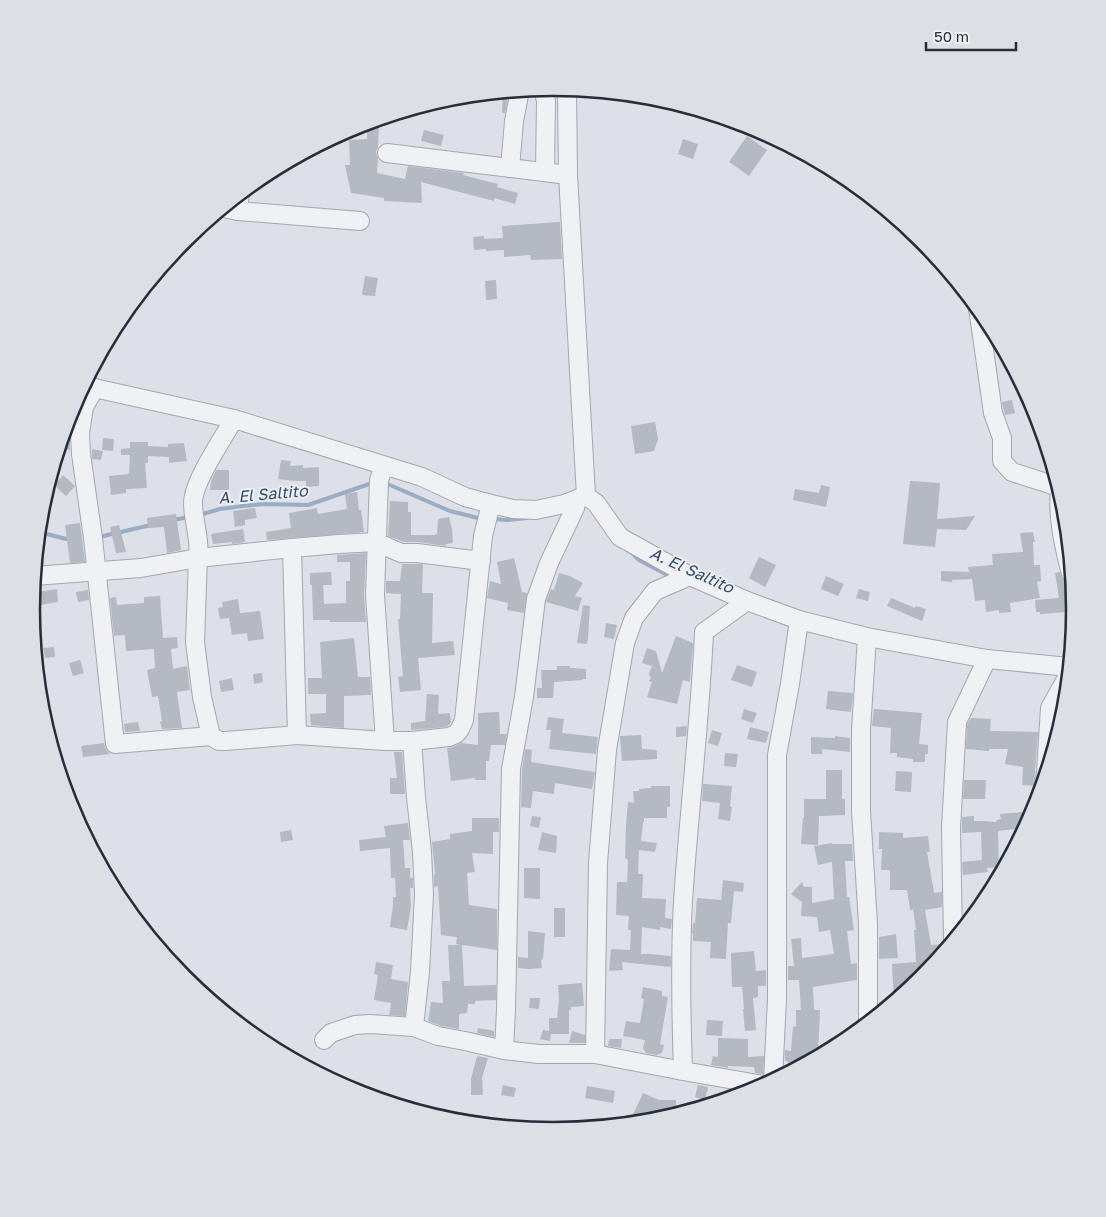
<svg xmlns="http://www.w3.org/2000/svg" width="1106" height="1217" viewBox="0 0 1106 1217" font-family="'Golos Text',sans-serif">
  <rect width="100%" height="100%" fill="#dde0e6"/>
  <g fill="none" stroke-linecap="round" stroke-linejoin="round">
    <g stroke="#99adc4" stroke-width="4">
      <polyline points="383,482 450,511 482,519"/>
      <polyline points="199,515 220,509 243,506 263,504 308,505 375,482"/>
      <polyline points="492,519 507,520 527,518"/>
      <polyline points="172,520 190,517"/>
      <polyline points="39,532 70,540"/>
      <polyline points="99,537 151,525"/>
      <polyline points="630,551 639,560 673,578"/>
    </g>
  </g>
  <g fill="#b4b9c2">
    <polygon points="509,91 505,113 502,113 503,92"/>
    <polygon points="367,125 379,125 378,148 376,152 378,158 377,173 405,179 408,166 464,173 463,175 498,184 497,187 518,193 515,204 494,198 494,201 421,182 422,203 384,201 384,198 351,193 345,165 350,165 349,140 367,139"/>
    <polygon points="424,130 444,135 441,146 421,141"/>
    <polygon points="747,136 767,150 749,176 729,162"/>
    <polygon points="683,139 698,144 693,159 678,154"/>
    <polygon points="560,222 562,259 531,260 530,255 504,257 504,250 486,251 486,249 474,250 473,237 484,236 484,239 503,238 502,226"/>
    <polygon points="365,276 378,278 375,296 362,295"/>
    <polygon points="496,280 497,299 486,300 485,281"/>
    <polygon points="1012,400 1015,413 1005,415 1002,402"/>
    <polygon points="655,422 658,439 654,451 635,454 631,426"/>
    <polygon points="66,427 70,427 70,450 59,449"/>
    <polygon points="103,438 114,439 113,451 102,450"/>
    <polygon points="130,442 148,442 148,446 168,447 168,444 184,443 187,461 169,463 169,457 148,456 148,463 145,463 147,488 126,489 126,493 111,495 109,476 129,474 130,455 121,455 121,449 130,448"/>
    <polygon points="92,449 103,451 101,460 92,459"/>
    <polygon points="281,460 291,461 290,466 303,465 303,468 319,467 319,486 306,487 306,481 295,481 278,479"/>
    <polygon points="216,470 229,470 229,490 210,490 211,481"/>
    <polygon points="63,475 75,486 66,496 54,485"/>
    <polygon points="910,481 940,483 937,519 975,516 966,530 937,529 935,547 903,544"/>
    <polygon points="821,485 830,487 826,507 793,500 795,489 819,493"/>
    <polygon points="357,492 359,510 361,510 364,532 267,540 266,532 291,528 289,513 317,508 318,514 347,509 345,494"/>
    <polygon points="390,501 408,502 408,512 411,512 411,535 434,535 437,534 438,519 449,517 452,529 453,543 446,544 446,546 418,542 403,542 402,541 388,536"/>
    <polygon points="255,508 257,518 245,520 245,525 235,527 233,511"/>
    <polygon points="176,514 181,550 167,553 164,527 148,528 147,518"/>
    <polygon points="80,523 85,562 70,563 65,525"/>
    <polygon points="119,525 126,552 116,553 110,527"/>
    <polygon points="243,529 245,542 232,544 232,542 213,544 211,534"/>
    <polygon points="1033,532 1035,542 1033,542 1034,565 1040,565 1041,581 1037,582 1040,598 1010,603 1011,612 999,613 999,610 986,612 985,600 975,601 972,579 952,580 952,582 941,581 941,571 969,572 968,567 993,565 992,554 1023,552 1020,533"/>
    <polygon points="366,553 364,595 366,622 330,622 330,620 313,620 312,585 310,585 310,573 331,572 332,585 323,585 324,604 346,603 346,581 350,581 350,562 337,562 337,555"/>
    <polygon points="759,557 776,565 765,587 749,578"/>
    <polygon points="514,558 522,592 527,593 524,613 507,610 508,603 487,598 490,581 501,584 497,562"/>
    <polygon points="402,564 423,564 422,593 433,593 432,643 453,641 455,655 418,658 421,690 400,692 398,677 403,676 398,619 400,619 401,594 386,593 386,581 400,581"/>
    <polygon points="1060,572 1063,581 1067,583 1067,586 1066,586 1068,612 1040,614 1040,612 1036,612 1035,600 1059,598 1055,573"/>
    <polygon points="559,573 570,576 583,583 575,596 582,598 578,611 546,602 551,589 554,590"/>
    <polygon points="826,576 844,584 838,596 821,589"/>
    <polygon points="57,589 58,602 40,605 38,592"/>
    <polygon points="859,589 870,592 868,601 856,598"/>
    <polygon points="88,590 89,600 78,602 76,592"/>
    <polygon points="160,596 163,638 177,637 178,648 171,649 173,669 187,666 190,690 177,692 182,728 162,729 160,722 162,721 158,696 152,697 147,670 155,668 154,649 126,651 125,635 114,636 110,598 116,597 117,605 144,603 144,597"/>
    <polygon points="891,598 915,608 916,606 926,609 922,621 887,606"/>
    <polygon points="238,599 240,613 260,611 264,639 248,641 247,633 232,635 229,618 220,619 218,608 223,607 222,602"/>
    <polygon points="583,605 590,606 588,639 587,644 577,643"/>
    <polygon points="606,623 617,625 614,639 604,637"/>
    <polygon points="676,636 693,643 690,682 683,680 677,704 647,697 652,682 649,681 651,678 649,674 652,666 642,663 647,648 656,651 662,673"/>
    <polygon points="354,638 358,677 370,677 371,695 344,696 344,728 311,725 310,714 326,713 326,694 308,694 308,678 322,678 320,642"/>
    <polygon points="54,647 55,657 45,658 43,648"/>
    <polygon points="80,660 84,673 73,676 69,663"/>
    <polygon points="737,665 757,672 752,687 731,680"/>
    <polygon points="557,666 570,666 570,668 586,669 586,679 582,679 582,680 554,682 553,698 537,698 537,688 542,688 541,670 557,670"/>
    <polygon points="262,673 263,682 254,684 253,674"/>
    <polygon points="232,678 234,690 221,692 219,681"/>
    <polygon points="828,691 853,693 851,712 826,709"/>
    <polygon points="427,694 439,695 438,714 450,713 451,723 446,727 411,730 411,723 425,721"/>
    <polygon points="744,709 757,713 753,723 741,719"/>
    <polygon points="874,709 922,713 919,744 928,745 928,754 925,754 925,762 913,762 913,759 897,757 897,753 890,753 891,728 872,726"/>
    <polygon points="499,712 500,734 507,734 505,745 491,745 489,761 486,761 486,780 475,780 475,778 451,781 447,748 453,747 461,743 478,745 478,713"/>
    <polygon points="548,717 564,719 562,733 598,737 596,754 549,749 551,730 546,730"/>
    <polygon points="971,718 991,719 990,731 1038,732 1035,771 1036,776 1039,780 1038,786 1022,785 1023,767 1005,764 1008,749 989,749 989,751 966,749 967,725"/>
    <polygon points="138,722 140,731 125,732 124,724"/>
    <polygon points="687,726 686,736 676,737 676,727"/>
    <polygon points="750,727 769,732 766,743 747,739"/>
    <polygon points="712,730 722,733 718,746 708,743"/>
    <polygon points="641,735 642,749 657,750 657,759 622,761 620,736"/>
    <polygon points="835,736 850,738 850,752 822,749 822,754 811,754 811,737 835,738"/>
    <polygon points="104,743 106,750 110,754 83,757 81,746"/>
    <polygon points="525,749 532,750 531,762 595,772 592,789 555,783 554,794 533,791 531,808 521,807 522,770"/>
    <polygon points="394,752 402,752 405,794 390,794 390,778 397,778"/>
    <polygon points="725,753 738,754 736,767 724,766"/>
    <polygon points="826,770 842,770 842,799 845,799 845,815 819,816 818,845 801,844 803,818 804,818 804,799 826,799"/>
    <polygon points="896,771 912,772 911,792 895,791"/>
    <polygon points="964,780 986,780 985,799 963,799"/>
    <polygon points="703,784 732,786 730,806 732,807 730,821 718,819 720,803 702,801"/>
    <polygon points="651,786 670,786 670,807 667,807 667,818 644,818 644,822 643,822 641,841 657,843 655,852 639,850 638,874 643,874 642,898 666,899 665,918 672,919 671,929 660,927 660,930 642,927 641,954 650,954 671,956 671,967 622,962 623,970 609,971 611,949 630,950 631,930 628,930 629,916 616,915 617,882 627,882 628,861 627,859 625,858 626,825 628,802 634,803 633,791 639,791 639,789 651,788"/>
    <polygon points="1034,811 1017,841 1015,829 998,831 999,867 987,868 988,872 963,875 962,862 982,860 981,832 962,833 962,817 974,816 974,821 982,821 996,822 997,820 1001,819 1000,814"/>
    <polygon points="532,816 541,817 539,828 530,826"/>
    <polygon points="472,818 499,818 499,832 493,832 493,854 472,853 475,872 467,873 469,905 497,909 497,950 462,945 464,986 496,985 496,1000 475,1001 475,1004 468,1004 467,1013 459,1014 459,1029 441,1026 428,1021 431,1002 443,1003 442,981 450,981 448,945 460,945 456,944 457,937 441,935 438,886 434,887 434,874 435,874 432,842 450,839 450,834 472,831"/>
    <polygon points="408,823 410,840 403,840 405,868 410,868 410,878 413,878 413,888 410,888 411,906 407,930 390,927 393,905 393,897 396,897 395,878 391,878 390,848 360,851 359,840 386,837 384,826"/>
    <polygon points="291,830 293,840 281,842 280,832"/>
    <polygon points="542,832 557,836 556,853 538,850"/>
    <polygon points="879,832 903,833 903,838 928,836 930,852 927,852 934,893 942,892 942,907 925,910 931,945 944,944 947,947 922,978 894,1000 892,964 916,962 914,930 916,930 913,909 910,910 907,890 890,890 890,870 881,870 882,849 879,849"/>
    <polygon points="832,843 832,844 852,844 853,861 845,861 847,897 849,897 854,930 847,931 851,964 857,963 857,980 813,987 814,1010 820,1010 818,1056 787,1072 788,1061 785,1061 785,1050 791,1051 793,1026 796,1027 796,1010 801,1010 799,980 788,980 788,966 794,966 791,939 801,938 802,958 834,954 830,930 819,932 817,917 801,916 802,902 791,894 802,882 804,887 812,887 812,903 834,899 832,862 818,865 814,846"/>
    <polygon points="524,868 540,868 540,899 524,898"/>
    <polygon points="723,880 744,883 743,892 734,891 731,923 728,923 726,959 710,958 711,942 693,941 693,933 692,933 693,923 695,923 697,898 721,900"/>
    <rect x="554" y="908" width="11" height="29"/>
    <polygon points="528,931 545,933 543,959 541,960 542,968 528,969 518,968 518,957 528,958"/>
    <polygon points="896,934 898,958 879,959 879,937"/>
    <polygon points="754,951 756,971 766,970 766,986 758,986 758,997 753,998 756,1030 745,1031 743,1009 744,1009 742,987 732,987 731,953"/>
    <polygon points="376,962 393,965 391,979 408,982 405,1016 389,1015 391,1003 374,1000 378,975 374,974"/>
    <polygon points="582,983 584,1006 571,1007 571,1010 569,1010 569,1034 551,1034 550,1041 540,1039 543,1030 549,1031 549,1018 557,1018 559,1000 558,985"/>
    <polygon points="643,987 662,991 662,996 668,997 660,1044 664,1045 662,1053 656,1055 646,1053 643,1048 645,1040 623,1036 626,1021 640,1023 644,999 641,998"/>
    <polygon points="530,998 540,998 539,1009 529,1008"/>
    <polygon points="707,1020 723,1021 722,1036 706,1035"/>
    <polygon points="478,1028 494,1031 494,1037 477,1033"/>
    <polygon points="572,1031 585,1035 585,1043 569,1043"/>
    <polygon points="718,1038 748,1039 748,1057 764,1056 763,1074 755,1073 754,1067 728,1066 728,1068 711,1065 713,1056 718,1057"/>
    <polygon points="609,1039 622,1039 621,1048 608,1046"/>
    <polygon points="477,1056 488,1058 482,1078 483,1095 471,1095 471,1079"/>
    <polygon points="503,1085 516,1088 514,1097 501,1095"/>
    <polygon points="698,1085 708,1087 705,1100 695,1097"/>
    <polygon points="587,1086 615,1091 613,1103 585,1098"/>
    <polygon points="643,1093 659,1100 676,1100 676,1111 663,1111 659,1119 655,1120 629,1123"/>
  </g>
  <g fill="none" stroke-linecap="round" stroke-linejoin="round">
    <defs>
      <g id="minor">
        <polyline points="543,88 546,101 545,172"/>
        <polyline points="567,88 568,175 586,496"/>
        <polyline points="387,153 568,175"/>
        <polyline points="510,168 514,121 520,90"/>
        <polyline points="240,193 238,211 360,221"/>
        <polyline points="223,208 238,211"/>
        <polyline points="978,308 993,413 1002,438 1002,461 1012,472 1059,487"/>
        <polyline points="85,386 234,419 422,477 465,497 491,504 513,509 536,510 564,504 586,496"/>
        <polyline points="95,388 84,407 80,433 81,454 93,538 115,744 211,736 219,741 226,741 297,735 385,741 412,741 449,737 456,734 460,729 464,720 483,536 491,504"/>
        <polyline points="384,466 379,480 375,595 385,741"/>
        <path d="M 1060,490 C 1057,518 1064,546 1071,574"/>
        <polyline points="586,496 596,503 620,537 690,576 747,601 799,620 867,637 987,659 1069,667"/>
        <polyline points="292,548 297,735"/>
        <polyline points="34,576 141,568 198,558 292,548 339,544 376,542 401,553 417,553 481,561"/>
        <polyline points="867,637 861,730 861,811 868,924 868,1022"/>
        <path d="M 211,736 L 202,697 L 195,642 L 198,558 C 201,539 193,522 193,503 C 193,482 223,438 234,419"/>
        <polyline points="412,741 416,797 422,852 424,894 420,972 414,1027"/>
        <polyline points="1046,772 1050,708 1068,676"/>
        <polyline points="953,939 951,828 957,722 987,659"/>
        <polyline points="324,1040 331,1033 355,1025 370,1024 414,1027 438,1036 465,1041 504,1050 539,1054 595,1054 683,1071 763,1085"/>
        <polyline points="504,1050 506,1010 511,769 524,697 536,599 549,563 575,508 577,499"/>
        <polyline points="595,1054 598,863 607,750 625,643 634,618 655,591 690,576"/>
        <path d="M 683,1071 C 681,1014 680,957 683,901 C 689,811 700,722 704,632 L 747,601"/>
        <polyline points="773,1080 777,999 777,755 790,684 799,620"/>
      </g>
    </defs>
    <use href="#minor" stroke="#a3a7af" stroke-width="20"/>
    <use href="#minor" stroke="#eff1f4" stroke-width="18"/>
  </g>
  <g text-anchor="middle" stroke-width="4" stroke-linejoin="round" paint-order="stroke">
    <g font-size="16" font-style="italic" fill="#344c6d" stroke="#eceff4">
      <text transform="translate(263 494) rotate(-5)" y="6">A. El Saltito</text>
      <text transform="translate(692 570) rotate(24)" y="6">A. El Saltito</text>
    </g>
  </g>
  <path d="M0 0H1106V1217H0ZM40 609a513 513 0 1 1 1026 0a513 513 0 1 1-1026 0Z" fill="#dce0e5" fill-rule="evenodd"/>
  <path fill="none" stroke="#272e3b" stroke-width="2.5" d="M40 609a513 513 0 1 1 1026 0a513 513 0 1 1-1026 0Z"/>
  <path d="M926 42v8h90v-8" fill="none" stroke="#272e3b" stroke-width="2.5"/>
  <text x="934" y="42" font-size="15" fill="#272e3b" stroke="#eceff4" stroke-width="4" paint-order="stroke">50 m</text>
</svg>
